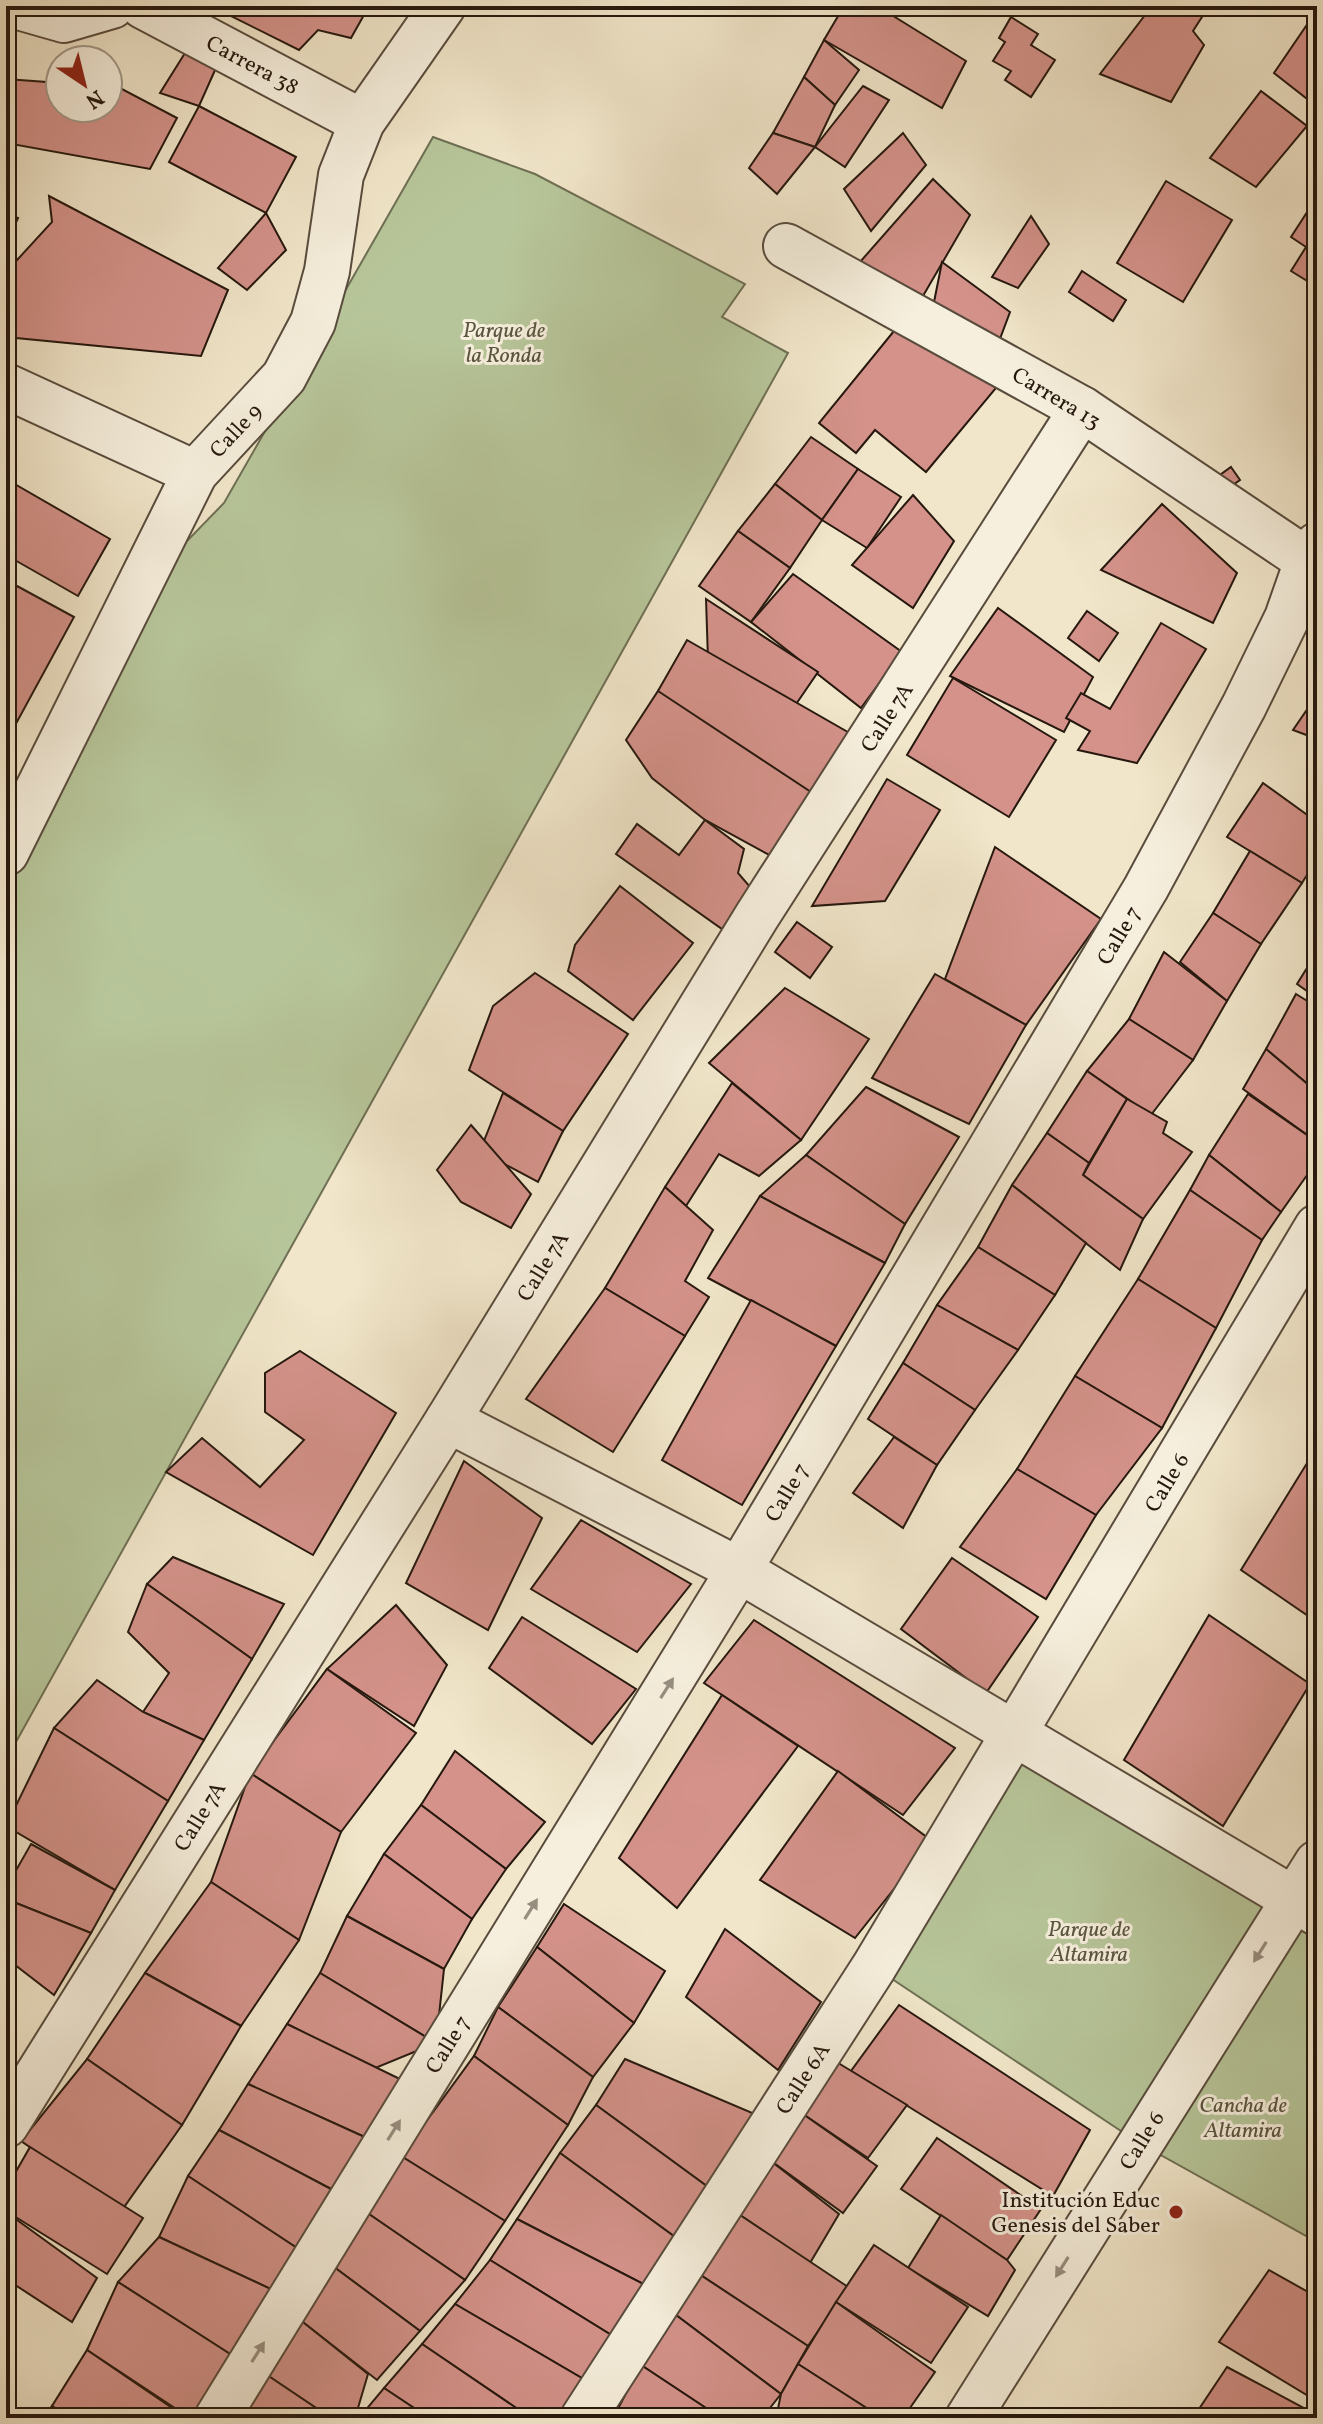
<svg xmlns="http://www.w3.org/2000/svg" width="1323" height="2424" viewBox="0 0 1323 2424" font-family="Vollkorn,serif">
  <rect width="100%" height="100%" fill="#f1e6ca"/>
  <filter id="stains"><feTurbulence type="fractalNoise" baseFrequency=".0025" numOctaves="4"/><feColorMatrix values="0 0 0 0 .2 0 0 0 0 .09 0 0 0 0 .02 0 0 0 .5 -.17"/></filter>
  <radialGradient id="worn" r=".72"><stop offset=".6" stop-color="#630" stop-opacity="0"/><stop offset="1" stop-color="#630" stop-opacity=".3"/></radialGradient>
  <g fill="#b7c69a" stroke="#6e6f54" stroke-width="2">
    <polygon points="433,137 535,174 745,284 722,317 788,353 6,1760 6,889 184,544 224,503"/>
    <polygon points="1016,1736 1317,1913 1317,2242 1139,2143 874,1967"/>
  </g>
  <g fill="#d4928a" stroke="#26180e" stroke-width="2">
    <polygon points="211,6 369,6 351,38 318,30 299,50"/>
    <polygon points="844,6 877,6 966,61 942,108 824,40"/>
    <polygon points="1152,6 1209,6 1193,31 1204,45 1171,102 1100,74"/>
    <polygon points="1317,10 1317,92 1311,102 1274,73"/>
    <polygon points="1011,17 1038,34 1031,45 1055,60 1031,97 1005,80 1011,71 993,61 1005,42 999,38"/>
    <polygon points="824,40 859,70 835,105 804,77"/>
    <polygon points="190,45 220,59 199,106 160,93"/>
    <polygon points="804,77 835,105 815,147 773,133"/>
    <polygon points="6,79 60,83 60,108 108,108 108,87 120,88 177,118 150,169 6,143"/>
    <polygon points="863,86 889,100 845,167 815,147"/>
    <polygon points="1261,91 1307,126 1256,187 1210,158"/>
    <polygon points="199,106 296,157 266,213 169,162"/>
    <polygon points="773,133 815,147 777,194 749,168"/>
    <polygon points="903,133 926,165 871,231 844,189"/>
    <polygon points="933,179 970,215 923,296 860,262"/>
    <polygon points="1166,181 1232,220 1183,302 1117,263"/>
    <polygon points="49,196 228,290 201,356 6,337 6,272 52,222"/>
    <polygon points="1313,203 1317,206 1317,287 1291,271 1306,247 1291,237"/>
    <polygon points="6,213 18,218 6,245"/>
    <polygon points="266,213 286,250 247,290 218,268"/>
    <polygon points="1031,216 1049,244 1018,288 992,277"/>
    <polygon points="942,262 1010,312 995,352 933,307"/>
    <polygon points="1082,271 1126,300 1113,321 1069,292"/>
    <polygon points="907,315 996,388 926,472 875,430 856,453 819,423"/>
    <polygon points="811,437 858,469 822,520 775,484"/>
    <polygon points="1231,467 1240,480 1220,494 1206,485"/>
    <polygon points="858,469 901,497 867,548 822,520"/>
    <polygon points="6,479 110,539 78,596 6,555"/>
    <polygon points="775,484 822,520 790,568 738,531"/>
    <polygon points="913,495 954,541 913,608 852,565"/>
    <polygon points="1162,504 1237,573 1213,623 1101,570"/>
    <polygon points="738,531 790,568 751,622 699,586"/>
    <polygon points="793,574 902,652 861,708 751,622"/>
    <polygon points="17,586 74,617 6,742 6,606"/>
    <polygon points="706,599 818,672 790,713 708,660"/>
    <polygon points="998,608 1093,677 1064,732 950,676"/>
    <polygon points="1087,611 1118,633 1099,661 1068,638"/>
    <polygon points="1161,623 1206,649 1137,763 1078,750 1090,731 1066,718 1081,693 1110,709"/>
    <polygon points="687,640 853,735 814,794 683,728 658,691"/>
    <polygon points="953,678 1056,740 1009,817 907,755"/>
    <polygon points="658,691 814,794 773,857 705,820 652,778 626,740"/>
    <polygon points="1317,695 1317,739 1293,730"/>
    <polygon points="887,779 940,810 885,901 812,906"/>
    <polygon points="1263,783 1317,822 1317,859 1302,883 1227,837"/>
    <polygon points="705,820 744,849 738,873 751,888 722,929 616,854 637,824 679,855"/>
    <polygon points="995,847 1101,919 1026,1025 945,979"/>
    <polygon points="1250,851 1302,883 1261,944 1213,913"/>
    <polygon points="620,886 693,943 633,1020 568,971 575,945"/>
    <polygon points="1213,913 1261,944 1227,1001 1180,962"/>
    <polygon points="797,922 832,947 810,978 775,952"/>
    <polygon points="1164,952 1227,1001 1193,1060 1129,1019"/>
    <polygon points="1317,952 1317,998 1297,984"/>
    <polygon points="535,973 628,1034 563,1131 469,1070 493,1006"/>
    <polygon points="935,974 1026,1025 969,1124 872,1078"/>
    <polygon points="785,988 869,1039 801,1140 709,1063"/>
    <polygon points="1296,994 1317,1007 1317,1092 1266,1049"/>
    <polygon points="1129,1019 1193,1060 1151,1115 1087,1071"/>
    <polygon points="1266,1049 1317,1092 1317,1142 1243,1089"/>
    <polygon points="1087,1071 1127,1099 1089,1163 1047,1133"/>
    <polygon points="732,1083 801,1140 759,1176 719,1154 686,1206 665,1187"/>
    <polygon points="866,1087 959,1137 905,1224 806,1155"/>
    <polygon points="503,1093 563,1131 538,1182 480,1151"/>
    <polygon points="1248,1094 1317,1142 1317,1161 1281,1212 1209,1155"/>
    <polygon points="1127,1099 1167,1122 1163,1133 1192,1152 1143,1219 1083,1175"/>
    <polygon points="471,1125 531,1194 511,1228 461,1202 437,1170"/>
    <polygon points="1047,1133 1089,1163 1083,1175 1143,1219 1120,1270 1012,1185"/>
    <polygon points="806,1155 905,1224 885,1263 760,1196"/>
    <polygon points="1209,1155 1281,1212 1262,1240 1190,1190"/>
    <polygon points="1012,1185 1086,1243 1055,1295 978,1247"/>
    <polygon points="665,1187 713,1230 685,1281 709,1297 685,1336 605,1288"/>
    <polygon points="1190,1190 1262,1240 1216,1328 1138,1279"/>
    <polygon points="760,1196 885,1263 836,1346 708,1278"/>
    <polygon points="978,1247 1055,1295 1018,1350 937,1305"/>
    <polygon points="1138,1279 1216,1328 1162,1428 1075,1376"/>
    <polygon points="605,1288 685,1336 613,1452 526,1399"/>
    <polygon points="751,1300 836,1346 742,1505 662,1460"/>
    <polygon points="937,1305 1018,1350 975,1410 903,1363"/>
    <polygon points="300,1351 396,1413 313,1555 166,1472 202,1438 260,1487 304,1440 265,1412 265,1373"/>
    <polygon points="903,1363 975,1410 937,1465 868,1419"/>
    <polygon points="1075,1376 1162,1428 1096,1515 1017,1469"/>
    <polygon points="894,1437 937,1465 903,1528 853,1493"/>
    <polygon points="1317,1447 1317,1622 1241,1570"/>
    <polygon points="464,1461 542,1518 488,1630 406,1583"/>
    <polygon points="1017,1469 1096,1515 1046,1599 960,1547"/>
    <polygon points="581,1520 691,1584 637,1652 531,1589"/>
    <polygon points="173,1557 284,1604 252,1659 147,1584"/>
    <polygon points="952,1558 1038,1617 986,1693 901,1629"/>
    <polygon points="147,1584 252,1659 204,1740 143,1712 169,1673 128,1632"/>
    <polygon points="396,1605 447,1665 414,1726 327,1669"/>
    <polygon points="1209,1615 1310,1684 1223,1826 1124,1760"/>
    <polygon points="522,1617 636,1689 592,1744 489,1668"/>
    <polygon points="754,1620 955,1748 903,1815 704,1683"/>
    <polygon points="327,1669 416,1733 341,1832 250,1773"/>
    <polygon points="97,1680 143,1712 204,1740 168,1801 54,1728"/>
    <polygon points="722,1695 798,1746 677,1908 619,1858"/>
    <polygon points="54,1728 168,1801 115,1890 6,1826"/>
    <polygon points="455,1751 545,1822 506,1869 421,1805"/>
    <polygon points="838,1771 932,1841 855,1938 760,1880"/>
    <polygon points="250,1773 341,1832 299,1940 211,1882"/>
    <polygon points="421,1805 506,1869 472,1919 384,1854"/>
    <polygon points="31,1844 115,1890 91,1933 6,1899 6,1888"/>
    <polygon points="384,1854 472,1919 444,1969 347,1916"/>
    <polygon points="211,1882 299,1940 241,2026 145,1973"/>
    <polygon points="6,1899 91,1933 54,1995 6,1958"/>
    <polygon points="564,1904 665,1971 634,2023 537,1947"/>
    <polygon points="347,1916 444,1969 436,2043 320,1973"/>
    <polygon points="725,1929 821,2002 778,2070 686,1997"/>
    <polygon points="537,1947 634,2023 593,2077 498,2007"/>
    <polygon points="145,1973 241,2026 182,2125 87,2059"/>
    <polygon points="320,1973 436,2043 373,2069 287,2024"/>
    <polygon points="899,2005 1090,2130 1053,2196 851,2071"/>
    <polygon points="498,2007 593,2077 568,2125 474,2056"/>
    <polygon points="287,2024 404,2081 369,2139 248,2084"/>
    <polygon points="474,2056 568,2125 505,2221 401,2156"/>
    <polygon points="87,2059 182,2125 122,2210 21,2141"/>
    <polygon points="625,2059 757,2115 719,2195 596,2105"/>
    <polygon points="835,2061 907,2105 868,2158 800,2112"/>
    <polygon points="248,2084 369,2139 331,2189 219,2130"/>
    <polygon points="596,2105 719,2195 686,2245 560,2153"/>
    <polygon points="800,2112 877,2166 843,2213 767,2158"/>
    <polygon points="219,2130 331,2189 297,2248 188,2176"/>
    <polygon points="937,2138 1041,2209 1007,2260 901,2189"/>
    <polygon points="30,2147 143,2218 107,2274 6,2211 6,2189"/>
    <polygon points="560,2153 686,2245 655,2290 517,2219"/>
    <polygon points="401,2156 505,2221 465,2280 366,2212"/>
    <polygon points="767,2158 839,2214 810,2263 734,2211"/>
    <polygon points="188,2176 297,2248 275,2291 159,2237"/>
    <polygon points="734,2211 848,2287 808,2346 693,2270"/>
    <polygon points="6,2212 97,2278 72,2322 6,2279"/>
    <polygon points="366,2212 465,2280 420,2331 330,2264"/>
    <polygon points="941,2215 1007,2260 1015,2270 988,2316 908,2268"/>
    <polygon points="517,2219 655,2290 621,2341 490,2260"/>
    <polygon points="159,2237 275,2291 241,2361 118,2282"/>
    <polygon points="874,2245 968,2307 931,2363 836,2302"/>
    <polygon points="490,2260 621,2341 592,2384 455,2304"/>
    <polygon points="330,2264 420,2331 377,2380 299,2319"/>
    <polygon points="693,2270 808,2346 781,2394 672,2312"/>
    <polygon points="1269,2270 1317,2297 1315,2400 1219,2342"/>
    <polygon points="118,2282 241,2361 206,2418 190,2418 87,2350"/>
    <polygon points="836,2302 935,2372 903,2418 882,2418 798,2364"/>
    <polygon points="455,2304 592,2384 569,2418 531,2418 422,2344"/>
    <polygon points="672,2312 781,2394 762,2418 721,2418 641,2365"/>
    <polygon points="299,2319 368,2374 355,2418 331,2418 264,2373"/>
    <polygon points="422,2344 531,2418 429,2418 384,2388"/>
    <polygon points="87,2350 175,2410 170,2418 70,2418 52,2406"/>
    <polygon points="798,2364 882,2418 776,2418 781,2394"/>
    <polygon points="641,2365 721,2418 613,2418"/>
    <polygon points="1227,2367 1304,2408 1297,2418 1193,2418"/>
    <polygon points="264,2373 331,2418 233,2418"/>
    <polygon points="384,2388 429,2418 359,2418"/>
    <polygon points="52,2406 70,2418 44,2418"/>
  </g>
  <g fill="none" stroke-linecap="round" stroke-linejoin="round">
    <defs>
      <g id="minor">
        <polyline points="15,6 64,20 112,6"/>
        <polyline points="143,6 362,122"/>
        <polyline points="786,246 1082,409 1317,567"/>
        <polyline points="6,386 195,473"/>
        <polyline points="6,853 195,473 284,377 313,322 327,271 341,175 362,122 443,6"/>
        <polyline points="448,1420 739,1570 1317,1913"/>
        <polyline points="6,2125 448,1420 757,916 1082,409"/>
        <polyline points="217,2418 739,1570 1146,888 1244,706 1287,618 1307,561 1317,545"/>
        <polyline points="583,2418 874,1967 1317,1227"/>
        <polyline points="968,2418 1317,1863"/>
      </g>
    </defs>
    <use href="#minor" stroke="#594c3d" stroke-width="48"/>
    <use href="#minor" stroke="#f6efdd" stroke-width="44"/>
  </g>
  <defs><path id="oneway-solid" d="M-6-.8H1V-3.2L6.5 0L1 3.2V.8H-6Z" transform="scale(2)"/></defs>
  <g fill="#988e80">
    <use href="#oneway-solid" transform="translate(667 1688) rotate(-58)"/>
    <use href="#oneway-solid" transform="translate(531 1909) rotate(-58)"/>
    <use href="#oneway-solid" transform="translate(1260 1952) rotate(122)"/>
    <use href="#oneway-solid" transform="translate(394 2130) rotate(-58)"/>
    <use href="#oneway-solid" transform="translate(1062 2267) rotate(122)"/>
    <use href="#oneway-solid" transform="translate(258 2352) rotate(-58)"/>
  </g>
  <circle fill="#8f2418" stroke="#f6efdd" stroke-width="3" cx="1176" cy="2212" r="8"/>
  <g text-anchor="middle" stroke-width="6" stroke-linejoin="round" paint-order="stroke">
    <g font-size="22" fill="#26180e" stroke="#f6efdd">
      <text transform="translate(253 64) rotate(28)" y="8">Carrera 38</text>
      <text transform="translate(1057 397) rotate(31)" y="8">Carrera 13</text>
      <text transform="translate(235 430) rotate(-47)" y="8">Calle 9</text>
      <text transform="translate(886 717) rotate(-57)" y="8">Calle 7A</text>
      <text transform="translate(1118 935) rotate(-59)" y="8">Calle 7</text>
      <text transform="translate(542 1266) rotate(-58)" y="8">Calle 7A</text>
      <text transform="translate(1166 1482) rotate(-59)" y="8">Calle 6</text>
      <text transform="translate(786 1492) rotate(-59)" y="8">Calle 7</text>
      <text transform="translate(199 1816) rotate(-58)" y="8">Calle 7A</text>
      <text transform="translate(447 2044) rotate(-58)" y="8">Calle 7</text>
      <text transform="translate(802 2078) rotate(-57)" y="8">Calle 6A</text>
      <text transform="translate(1141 2140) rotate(-58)" y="8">Calle 6</text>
    </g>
    <g font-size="22" font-style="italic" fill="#59553f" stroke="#f6efdd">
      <text x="504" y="337">Parque de<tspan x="504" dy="25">la Ronda</tspan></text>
      <text x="1089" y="1936">Parque de<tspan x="1089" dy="25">Altamira</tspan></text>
      <text x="1243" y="2112">Cancha de<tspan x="1243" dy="25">Altamira</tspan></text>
    </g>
    <g font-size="22" fill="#26180e" stroke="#f6efdd" text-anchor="end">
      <text x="1160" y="2207">Institución Educ<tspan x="1160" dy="25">Genesis del Saber</tspan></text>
    </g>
  </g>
  <rect width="1323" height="2424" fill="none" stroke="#f1e6ca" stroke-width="32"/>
  <rect x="8" y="8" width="1307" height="2408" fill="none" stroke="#26180e" stroke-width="4"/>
  <rect x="16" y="16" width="1291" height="2392" fill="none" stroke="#26180e" stroke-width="2"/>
  <g transform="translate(84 84) rotate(145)"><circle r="38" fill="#f6efdd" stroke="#a3998a" stroke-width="2"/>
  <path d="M0-6L14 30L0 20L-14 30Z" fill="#8f2418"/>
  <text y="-12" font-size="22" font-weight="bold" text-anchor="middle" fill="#26180e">N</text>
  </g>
  <rect width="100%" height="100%" filter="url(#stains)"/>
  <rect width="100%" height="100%" fill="url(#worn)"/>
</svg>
